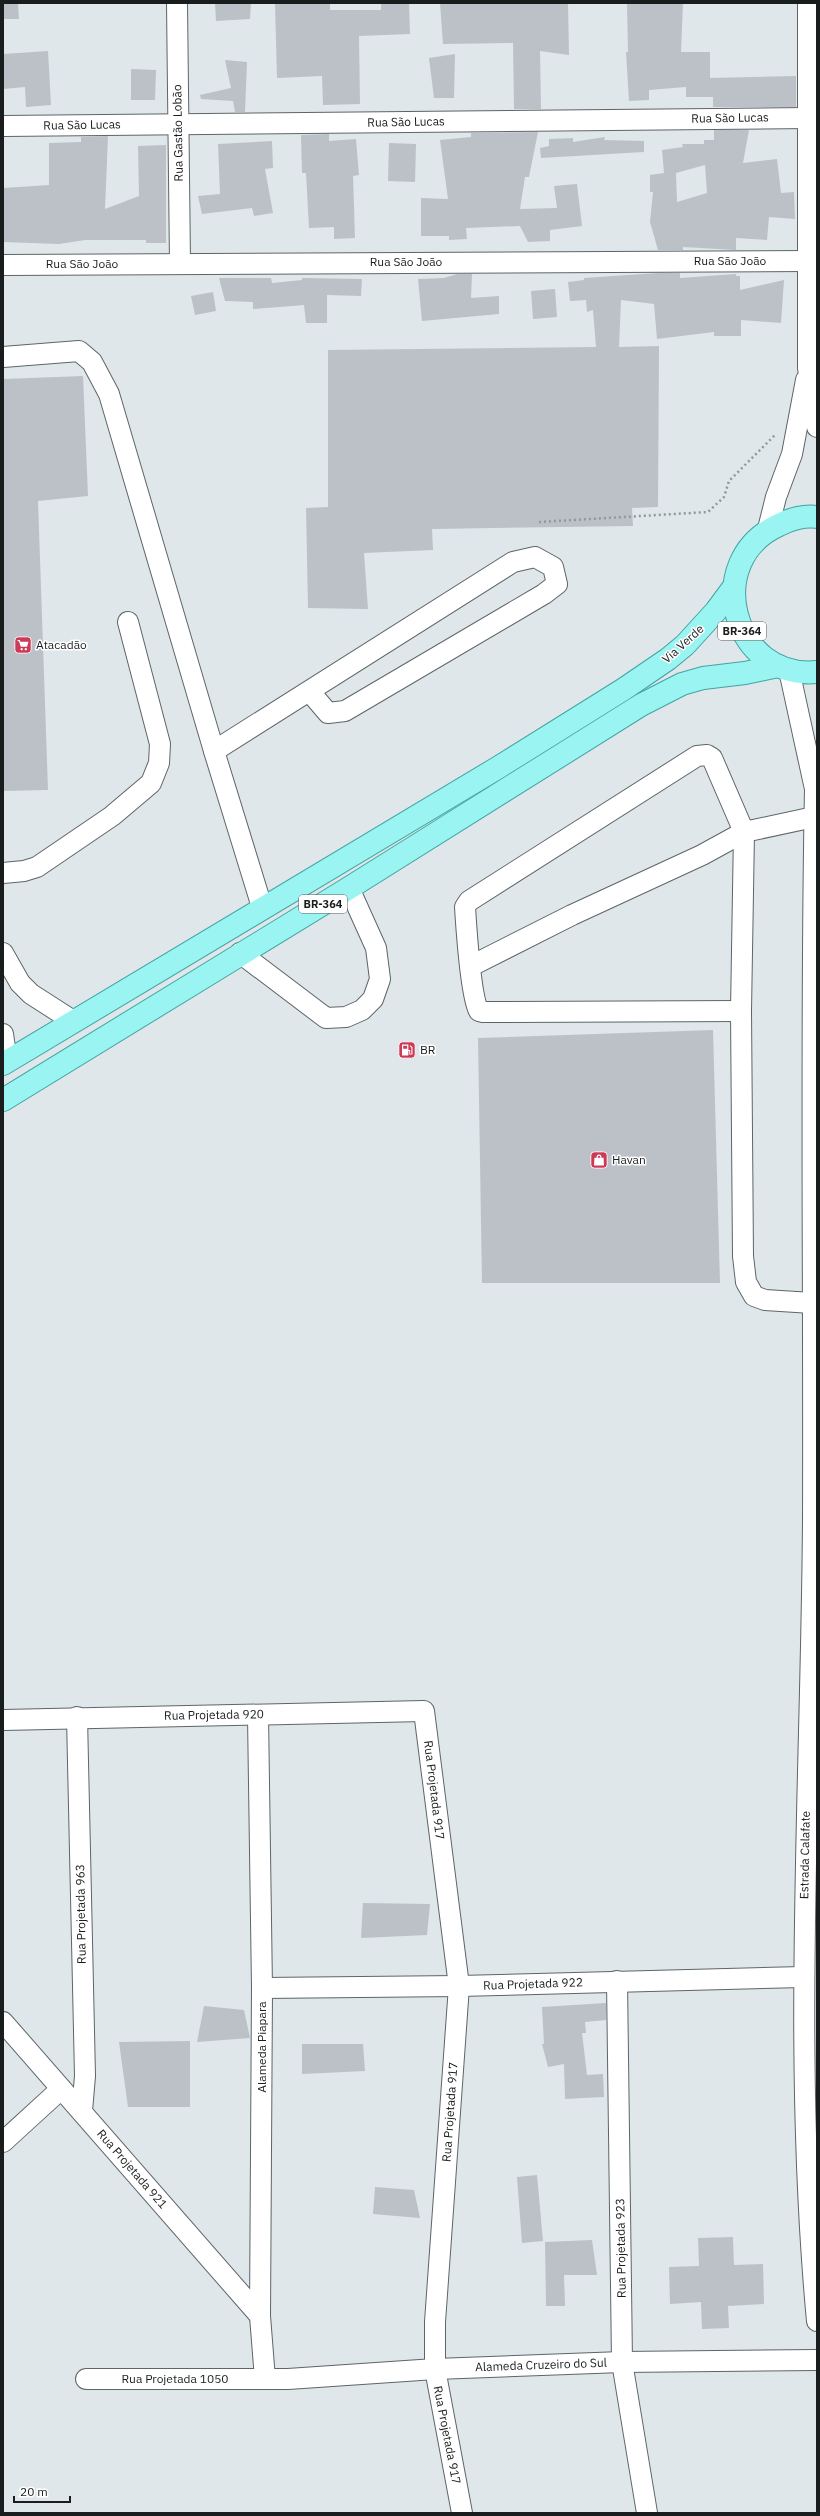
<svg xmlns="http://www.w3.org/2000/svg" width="820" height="2516" viewBox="0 0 820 2516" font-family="'IBM Plex Sans',sans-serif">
  <rect width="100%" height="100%" fill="#dfe7eb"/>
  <g fill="#bcc1c7" fill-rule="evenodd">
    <polygon points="3,3 18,3 19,19 3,19"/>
    <polygon points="215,3 251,3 250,19 216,21"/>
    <polygon points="275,3 330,3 330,10 381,10 381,3 409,3 410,34 359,36 360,104 323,105 322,76 277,78"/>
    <polygon points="440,3 568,3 569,55 540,51 541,109 514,109 513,43 443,44"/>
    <polygon points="627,3 683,3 681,52 710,52 710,78 796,76 796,107 713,107 713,97 686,97 686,87 649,90 649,100 629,101 626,52 628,52"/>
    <polygon points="48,51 51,105 26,107 25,87 3,89 3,54"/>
    <polygon points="455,54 454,98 434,98 429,58"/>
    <polygon points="225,60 247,62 245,112 235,112 233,101 201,99 200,95 231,88"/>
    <polygon points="131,69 156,70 155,100 131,100"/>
    <path d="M 714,130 L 749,130 L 743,163 L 777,159 L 781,193 L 794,192 L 795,219 L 769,217 L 767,240 L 736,238 L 736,250 L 683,247 L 683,250 L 658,250 L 650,222 L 653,192 L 650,192 L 650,175 L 664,173 L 662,150 L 683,147 L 682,144 L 704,144 L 704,140 L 714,140 ZM 705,165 L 707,193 L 677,202 L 676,173 Z"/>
    <polygon points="538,132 529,177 525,177 520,209 557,208 554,186 577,184 582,226 550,230 550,241 528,242 520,226 466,228 467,239 449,240 449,236 421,236 421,198 448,199 440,140 471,137 471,133"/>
    <polygon points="329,134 329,141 356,139 359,175 353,176 355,238 334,239 334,227 309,228 306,173 302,173 301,135"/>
    <polygon points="108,136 105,209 139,196 138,146 166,145 166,243 146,243 146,240 85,240 59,244 3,242 3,188 49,185 49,143 81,142 81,137"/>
    <polygon points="605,137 604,140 644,141 644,152 541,158 540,148 549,146 549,139 573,138 573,142"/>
    <polygon points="272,141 273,168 265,169 273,213 254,216 252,208 202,214 198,196 220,194 218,144"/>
    <polygon points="389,143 416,144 415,182 388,181"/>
    <polygon points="658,273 680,273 680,278 736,274 736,276 740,276 740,290 784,280 781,323 741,320 741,336 714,336 714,332 657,339 654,304 621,300 619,347 659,346 658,507 632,508 633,526 432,529 433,550 364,553 368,609 308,608 306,508 328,507 328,350 596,347 593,310 587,312 586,300 570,301 568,282 584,280 584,278"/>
    <polygon points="457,274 472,274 471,298 499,296 499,314 422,321 418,279 444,278"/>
    <polygon points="219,278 271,278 272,283 302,280 302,278 362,279 361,296 327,295 327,323 306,323 304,305 253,309 253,302 225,301"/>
    <polygon points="555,289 557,317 533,319 531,291"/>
    <polygon points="213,292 216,311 195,315 191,296"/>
    <polygon points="83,376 88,496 38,501 48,790 3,791 3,379"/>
    <polygon points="713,1030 720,1283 482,1283 478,1038"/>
    <polygon points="363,1903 430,1904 427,1935 361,1938"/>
    <polygon points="606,2003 606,2020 585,2022 586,2033 582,2033 587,2075 603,2074 604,2097 565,2099 564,2064 548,2067 542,2044 544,2044 542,2007"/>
    <polygon points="204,2006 244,2010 250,2038 197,2042"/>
    <polygon points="190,2041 190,2107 128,2107 119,2042"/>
    <polygon points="302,2044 363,2044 365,2071 302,2074"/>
    <polygon points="537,2175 543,2241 522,2243 517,2177"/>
    <polygon points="375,2187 414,2190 420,2218 373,2214"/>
    <polygon points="733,2237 734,2265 763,2264 764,2304 728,2306 729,2328 702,2329 701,2302 670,2304 669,2267 699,2266 698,2238"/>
    <polygon points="592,2240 597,2275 564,2275 565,2306 546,2306 545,2242"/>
  </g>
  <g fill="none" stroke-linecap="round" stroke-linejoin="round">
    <defs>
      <g id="minor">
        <polyline points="177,3 180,263"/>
        <polyline points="808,3 808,368 817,427"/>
        <polyline points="3,126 809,118"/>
        <polyline points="3,265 808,261"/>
        <polyline points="3,357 79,351 92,362 109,394 214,751"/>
        <polyline points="768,529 776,497 792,454 806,380"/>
        <path d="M 789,670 L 815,789 C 810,1033 814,1277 813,1521 C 811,1789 792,2054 817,2321"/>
        <polyline points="3,873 24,871 37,867 112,816 151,783 159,763 160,744 128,622"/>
        <polyline points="262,907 214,751 513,562 535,557 553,567 557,584 544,594 345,711 328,713 310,692"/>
        <polyline points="3,953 20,983 31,994 73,1021"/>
        <polyline points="240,953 326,1018 346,1017 362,1010 373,999 380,979 376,948 349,888"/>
        <path d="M 471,966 L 572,915 L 702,855 L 744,832 L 712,758 L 707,755 L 697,756 L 469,901 L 465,907 C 466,923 471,1003 479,1011 L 483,1012 L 741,1011"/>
        <polyline points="3,1034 7,1061"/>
        <polyline points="812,1303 765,1300 754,1296 746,1282 743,1256 741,1011 744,832 814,817"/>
        <polyline points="258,1715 262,1988 260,2316 265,2379"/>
        <polyline points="77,1717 85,2076 82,2111"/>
        <polyline points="3,1720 424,1711 459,1986 435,2322 435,2369 462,2513"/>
        <polyline points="617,1981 622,2362 647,2513"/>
        <polyline points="262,1988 459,1986 803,1977"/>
        <polyline points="3,2022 260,2316"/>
        <polyline points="3,2142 61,2089"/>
        <polyline points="86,2379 288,2379 435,2369 622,2362 817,2360"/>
      </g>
      <g id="major">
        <path d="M 817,517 C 805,515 790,519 779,525 C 701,560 732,680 817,672"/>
        <polyline points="3,1064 499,767 624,689 668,659 685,645 716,611 733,588"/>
        <polyline points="3,1100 349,888 641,705 682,684 703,678 745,673 778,666"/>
      </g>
    </defs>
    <use href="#minor" stroke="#5e6568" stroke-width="22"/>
    <use href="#major" stroke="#41a4a1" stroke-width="24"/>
    <polyline stroke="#91979a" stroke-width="2.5" stroke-dasharray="2 3" stroke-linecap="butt" points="539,522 708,512 724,497 729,481 776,434"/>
    <use href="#minor" stroke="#fff" stroke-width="20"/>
    <use href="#major" stroke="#9af4f1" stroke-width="22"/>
  </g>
  <defs>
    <symbol id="supermarket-square" viewBox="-11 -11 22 22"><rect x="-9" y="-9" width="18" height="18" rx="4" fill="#cb3a57" stroke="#fff"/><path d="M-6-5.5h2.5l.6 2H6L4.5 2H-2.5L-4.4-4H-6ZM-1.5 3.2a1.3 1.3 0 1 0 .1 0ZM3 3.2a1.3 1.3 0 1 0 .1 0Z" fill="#fff"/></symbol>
    <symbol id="fuel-square" viewBox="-11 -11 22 22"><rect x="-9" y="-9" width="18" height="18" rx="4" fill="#cb3a57" stroke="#fff"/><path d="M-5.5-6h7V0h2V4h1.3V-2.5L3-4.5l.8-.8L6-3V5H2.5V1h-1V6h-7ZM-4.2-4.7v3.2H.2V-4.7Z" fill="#fff"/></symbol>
    <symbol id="shop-square" viewBox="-11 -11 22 22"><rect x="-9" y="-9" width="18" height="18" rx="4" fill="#cb3a57" stroke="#fff"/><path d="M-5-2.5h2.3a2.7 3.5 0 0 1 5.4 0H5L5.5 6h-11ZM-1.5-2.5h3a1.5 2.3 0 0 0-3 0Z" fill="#fff"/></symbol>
  </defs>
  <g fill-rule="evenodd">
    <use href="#supermarket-square" x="13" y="635" width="20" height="20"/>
    <use href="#fuel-square" x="397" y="1040" width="20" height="20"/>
    <use href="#shop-square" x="589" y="1150" width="20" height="20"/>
  </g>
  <g text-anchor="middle" stroke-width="3" stroke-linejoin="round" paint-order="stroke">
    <g fill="#fff" stroke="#5f6162" stroke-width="1">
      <rect x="718" y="622" width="48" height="18" rx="3"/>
      <rect x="299" y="895" width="48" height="18" rx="3"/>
    </g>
    <g font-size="11" font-weight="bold" fill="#1a1d1e">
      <text x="742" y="635">BR-364</text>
      <text x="323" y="908">BR-364</text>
    </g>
    <g font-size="12" fill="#1a1d1e" stroke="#fff">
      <text transform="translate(730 118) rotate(-1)" y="4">Rua São Lucas</text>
      <text transform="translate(406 122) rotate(-1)" y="4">Rua São Lucas</text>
      <text transform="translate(82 125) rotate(-1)" y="4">Rua São Lucas</text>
      <text transform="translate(178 133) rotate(-91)" y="4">Rua Gastão Lobão</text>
      <text x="730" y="265">Rua São João</text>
      <text x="406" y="266">Rua São João</text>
      <text x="82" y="268">Rua São João</text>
      <text transform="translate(683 644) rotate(-42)" y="4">Via Verde</text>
      <text transform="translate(214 1715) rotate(-1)" y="4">Rua Projetada 920</text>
      <text transform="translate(434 1790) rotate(83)" y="4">Rua Projetada 917</text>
      <text transform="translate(805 1855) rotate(-89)" y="4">Estrada Calafate</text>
      <text transform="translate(81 1914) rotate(-91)" y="4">Rua Projetada 963</text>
      <text transform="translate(533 1984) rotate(-2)" y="4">Rua Projetada 922</text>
      <text transform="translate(262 2047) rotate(-90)" y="4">Alameda Piapara</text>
      <text transform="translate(450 2112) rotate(-86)" y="4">Rua Projetada 917</text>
      <text transform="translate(132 2169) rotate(49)" y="4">Rua Projetada 921</text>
      <text transform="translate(621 2248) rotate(-91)" y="4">Rua Projetada 923</text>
      <text transform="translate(541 2365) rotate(-2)" y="4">Alameda Cruzeiro do Sul</text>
      <text x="175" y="2383">Rua Projetada 1050</text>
      <text transform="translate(447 2435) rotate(79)" y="4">Rua Projetada 917</text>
    </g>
    <g font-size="12" fill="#1a1d1e" stroke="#fff" text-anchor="start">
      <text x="36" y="649">Atacadão</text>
      <text x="420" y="1054">BR</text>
      <text x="612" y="1164">Havan</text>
    </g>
  </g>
  <rect width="820" height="2516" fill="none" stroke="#1a1d1e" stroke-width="8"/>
  <path d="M14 2496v6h56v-6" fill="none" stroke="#1a1d1e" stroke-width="2"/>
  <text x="20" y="2496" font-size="12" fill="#1a1d1e" stroke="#ffffff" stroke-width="3" paint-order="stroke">20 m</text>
</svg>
